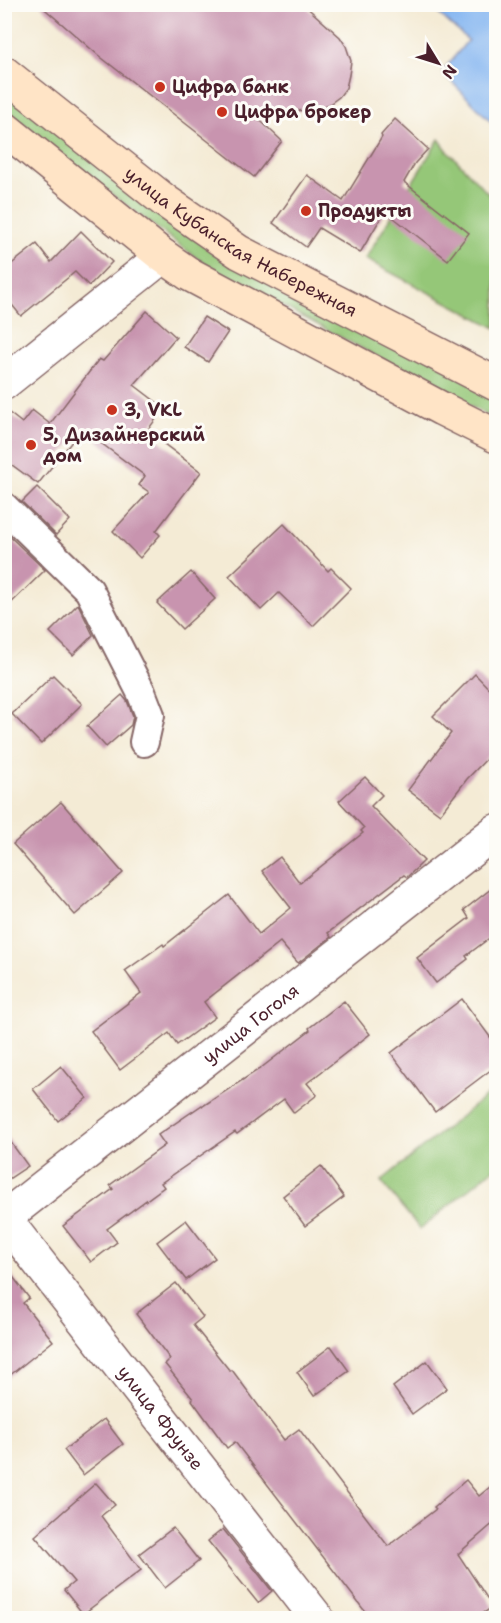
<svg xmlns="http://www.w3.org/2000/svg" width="501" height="1623" viewBox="0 0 501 1623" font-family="'Shantell Sans',sans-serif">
  <rect width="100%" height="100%" fill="#fdfcf7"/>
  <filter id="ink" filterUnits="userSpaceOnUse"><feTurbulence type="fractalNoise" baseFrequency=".0167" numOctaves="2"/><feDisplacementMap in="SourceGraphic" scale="12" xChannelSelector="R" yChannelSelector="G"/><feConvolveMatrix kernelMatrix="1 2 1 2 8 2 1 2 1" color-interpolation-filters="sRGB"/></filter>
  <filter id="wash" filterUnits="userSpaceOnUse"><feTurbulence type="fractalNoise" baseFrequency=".008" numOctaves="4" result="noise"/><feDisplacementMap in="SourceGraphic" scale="24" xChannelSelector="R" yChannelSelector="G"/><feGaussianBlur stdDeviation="1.35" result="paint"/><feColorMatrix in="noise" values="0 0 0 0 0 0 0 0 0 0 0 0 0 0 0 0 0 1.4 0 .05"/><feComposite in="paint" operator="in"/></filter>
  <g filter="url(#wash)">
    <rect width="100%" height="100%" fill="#f4ebd5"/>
    <g fill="#95c778" stroke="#707352" stroke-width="1.5">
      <polygon points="4,88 496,399 496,420 209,267 105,189 5,110"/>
      <polygon points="439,139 447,150 496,202 496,328 365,259"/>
      <polygon points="496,1088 496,1167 420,1229 381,1181"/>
    </g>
    <polygon fill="#85b6f1" stroke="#686a8e" stroke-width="1.5" points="429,5 496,5 496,127 442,72 468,40"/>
    <g id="blocks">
      <g fill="#c894af">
        <polygon points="39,4 303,4 340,37 346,46 351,61 349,75 346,88 339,97 328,105 313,111 248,109 282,141 254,177 98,55"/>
        <polygon points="395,119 428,149 415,163 404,182 469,233 448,260 385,211 360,253 319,228 306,247 273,223 307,175 343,201 382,137 381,135"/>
        <polygon points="81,231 112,262 89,286 75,272 21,316 4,295 4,270 37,244 51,262"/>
        <polygon points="147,311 176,337 134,385 164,408 147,431 201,472 156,531 160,535 140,558 113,531 149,492 139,485 145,476 82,429 38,484 4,459 4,409 22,423 32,410 50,424 99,359 103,361"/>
        <polygon points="204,317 228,332 208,362 184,347"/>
        <polygon points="37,487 70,520 56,535 22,502"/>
        <polygon points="284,524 328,571 331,568 351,588 313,626 279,593 261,610 229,576"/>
        <polygon points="4,531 45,570 4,610"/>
        <polygon points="191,572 215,599 182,629 157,603"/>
        <polygon points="78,604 93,635 73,655 50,632"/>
        <polygon points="475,674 496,696 496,749 467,779 440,814 408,790 451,733 433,716"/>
        <polygon points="53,675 82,704 41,744 12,714"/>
        <polygon points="122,695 127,701 133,716 131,725 106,747 87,726"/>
        <polygon points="365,777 382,795 371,806 424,861 407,877 404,875 328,933 331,937 298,963 280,942 204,1002 215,1017 177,1045 169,1033 120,1070 91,1031 141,993 125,971 163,944 164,946 229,895 259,934 291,908 262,871 280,857 300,883 363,833 361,831 364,828 339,801"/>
        <polygon points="61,802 123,873 75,915 13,844"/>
        <polygon points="496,885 496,933 466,956 468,959 436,983 417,958 469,918 464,910"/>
        <polygon points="462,999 496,1045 496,1066 435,1112 391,1053"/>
        <polygon points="344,1001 370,1034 307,1083 317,1095 294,1113 284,1099 237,1134 235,1132 161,1183 164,1187 107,1229 117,1242 91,1262 63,1226 113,1189 110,1185 165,1145 158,1135 202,1105 203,1106 261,1068 310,1030 309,1028"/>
        <polygon points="61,1066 87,1098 58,1121 33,1089"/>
        <polygon points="4,1133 28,1166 4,1182"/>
        <polygon points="321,1166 344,1197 305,1226 283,1196"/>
        <polygon points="186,1220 215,1258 186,1280 157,1242"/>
        <polygon points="4,1265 29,1298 23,1303 53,1341 4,1380"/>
        <polygon points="176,1283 203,1317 193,1325 230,1371 232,1370 284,1440 299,1429 388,1546 436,1509 434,1507 466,1480 479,1496 496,1482 496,1521 458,1554 493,1607 476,1618 370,1618 235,1442 227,1448 192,1400 193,1399 165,1364 170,1359 136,1314"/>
        <polygon points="331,1346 349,1371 314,1396 297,1372"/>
        <polygon points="427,1361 447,1388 412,1414 393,1387"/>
        <polygon points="104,1419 123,1444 83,1475 64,1450"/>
        <polygon points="96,1483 115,1505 101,1516 141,1570 83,1614 64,1590 74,1582 35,1536"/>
        <polygon points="173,1528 199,1561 165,1588 139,1554"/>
        <polygon points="223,1529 272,1591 258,1603 208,1541"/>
      </g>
    </g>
  </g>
  <g filter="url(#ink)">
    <use href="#blocks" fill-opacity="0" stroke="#866666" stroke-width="1.5"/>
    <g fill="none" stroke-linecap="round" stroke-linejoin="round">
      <defs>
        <polyline id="minor" points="4,507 89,590 141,692 150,715 144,742"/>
        <g id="tertiary">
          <polyline points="4,383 163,256"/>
          <path id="s1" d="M 4,1218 L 496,831"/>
          <path id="s2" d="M 4,1218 L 317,1618"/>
        </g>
        <g id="secondary">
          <path id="s3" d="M 4,73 L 165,201 L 239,252 L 496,384"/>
          <polyline points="4,128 163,256 189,274 442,409 496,436"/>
        </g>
      </defs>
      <use href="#minor" stroke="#866666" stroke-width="32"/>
      <use href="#tertiary" stroke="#866666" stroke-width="36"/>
      <use href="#secondary" stroke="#866666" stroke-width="36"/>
      <use href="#minor" stroke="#fff" stroke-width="28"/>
      <use href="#tertiary" stroke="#fff" stroke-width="33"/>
      <use href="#secondary" stroke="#ffe4c6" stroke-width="33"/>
    </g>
  </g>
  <g fill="#c8321e" stroke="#fdfcf7" stroke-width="2">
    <circle cx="160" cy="87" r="6"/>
    <circle cx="222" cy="112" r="6"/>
    <circle cx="306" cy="211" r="6"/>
    <circle cx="112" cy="410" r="6"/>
    <circle cx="31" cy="445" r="6"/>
  </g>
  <g text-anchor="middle" stroke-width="6" stroke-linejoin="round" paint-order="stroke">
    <g font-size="18" font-weight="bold" fill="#4a1f2b" stroke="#fdfcf7" text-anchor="start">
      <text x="172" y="93">Цифра банк</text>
      <text x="234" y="118">Цифра брокер</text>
      <text x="318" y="217">Продукты</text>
      <text x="124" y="416">3, VKL</text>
      <text x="43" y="441">5, Дизайнерский<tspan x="43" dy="21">дом</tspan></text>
    </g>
    <g font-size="18" fill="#4a1f2b" stroke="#fdfcf7">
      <text dy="6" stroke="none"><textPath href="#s3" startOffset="292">улица Кубанская Набережная</textPath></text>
      <text dy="6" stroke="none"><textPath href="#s1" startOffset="314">улица Гоголя</textPath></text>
      <text dy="6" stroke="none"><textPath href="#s2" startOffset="254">улица Фрунзе</textPath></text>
    </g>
  </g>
  <rect width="501" height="1623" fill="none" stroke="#fdfcf7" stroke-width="24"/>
  <g transform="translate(438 63) rotate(128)" stroke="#fdfcf7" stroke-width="4.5" paint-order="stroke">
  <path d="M0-4.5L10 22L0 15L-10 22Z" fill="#4a1f2b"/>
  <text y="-9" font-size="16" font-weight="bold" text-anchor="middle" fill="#4a1f2b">N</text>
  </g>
</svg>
